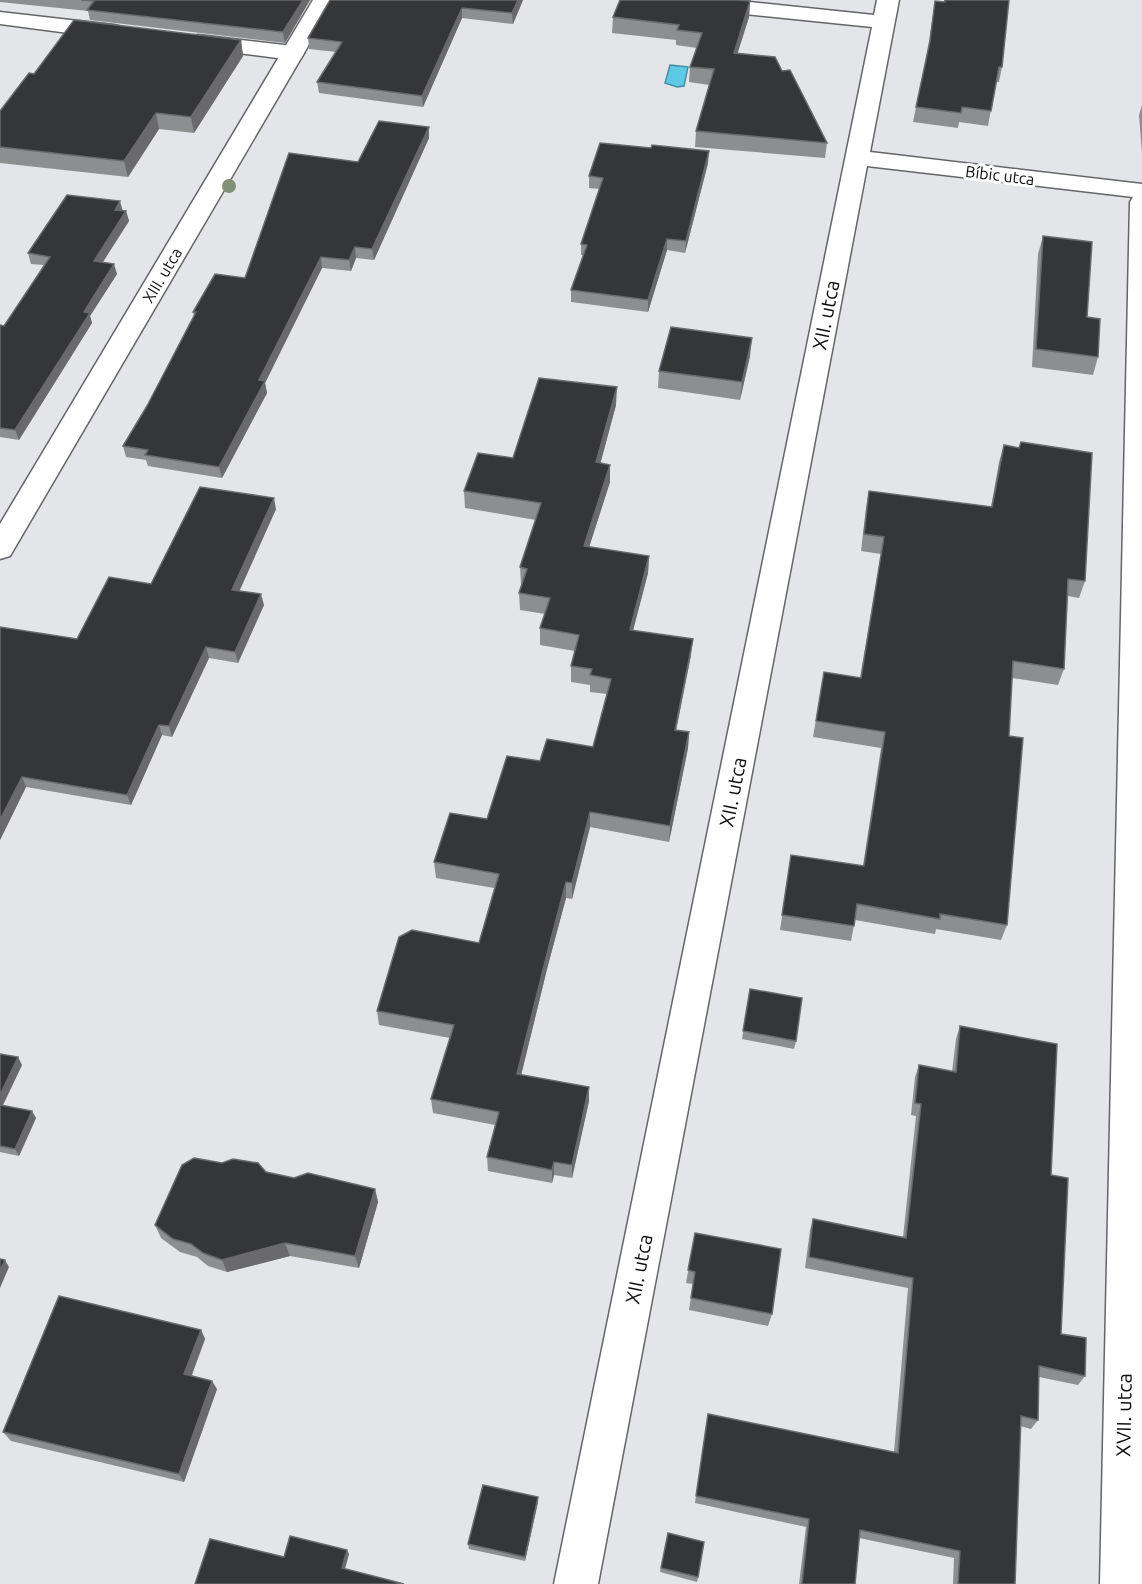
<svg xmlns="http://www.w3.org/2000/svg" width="1142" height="1584" viewBox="0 0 1142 1584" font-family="Ubuntu,sans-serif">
  <rect width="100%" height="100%" fill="#e4e5e8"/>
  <polygon fill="#5ec9e5" stroke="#4590a4" stroke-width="1.5" points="670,65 688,67 684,86 677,87 665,83"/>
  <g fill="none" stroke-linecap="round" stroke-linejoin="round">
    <defs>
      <g id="minor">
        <polygon points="656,0 730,0 874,15 877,0 899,0 870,152 1142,184 1142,1584 1100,1584 1130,202 1133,197 867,166 598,1584 554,1584 872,27 667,6 659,5"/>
        <polygon points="0,12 114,25 122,27 125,32 122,37 114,39 0,24"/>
        <polygon points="198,35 293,46 301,48 304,53 301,58 293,60 190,47 187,42 190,37"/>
      </g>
      <polygon id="tertiary" points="313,0 335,0 10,556 0,559 0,524"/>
    </defs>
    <use href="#minor" stroke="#646567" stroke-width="3"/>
    <use href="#tertiary" stroke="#646567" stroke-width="3"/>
    <use href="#minor" fill="#fff" fill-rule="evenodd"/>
    <use href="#tertiary" fill="#fff" fill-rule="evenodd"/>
  </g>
  <circle fill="#829075" cx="229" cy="186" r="7"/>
  <g fill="#8c8e90">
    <polygon points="0,0 310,0 285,43 90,20 88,11 0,2"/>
    <polygon points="330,0 523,0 513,24 462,18 423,107 319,93 317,82 336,52 309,49 308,38"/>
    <polygon points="944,0 1009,0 1002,67 999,82 996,82 988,126 959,122 958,128 913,122 928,48 935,1 944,2"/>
    <polygon points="750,1 749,17 737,53 782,71 827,143 825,158 695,147 696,131 709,85 689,82 690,67 697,48 676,45 676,40 612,33 613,17"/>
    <polygon points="241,40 243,56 194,133 159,129 128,177 0,163 0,111 34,74"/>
    <polygon points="1142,105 1142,153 1139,115"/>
    <polygon points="429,127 429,138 374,260 356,258 351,271 322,268 265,383 267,393 222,478 148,466 146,460 126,457 123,446 147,406 194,316 193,312 245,278 358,162"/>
    <polygon points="708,163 685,253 667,250 648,312 571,302 571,290 583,255 581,255 581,244 600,189 589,188 589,176"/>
    <polygon points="122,211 126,211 129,221 103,262 117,274 90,316 92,323 19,440 0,437 0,325 4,326 44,265 31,264 28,253"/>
    <polygon points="1043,236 1087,317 1098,357 1093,375 1032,367 1038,254"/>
    <polygon points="750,356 740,400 658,388 659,371"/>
    <polygon points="616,405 600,463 610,482 589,547 649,556 648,573 633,630 691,655 676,730 689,732 688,748 669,842 590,827 572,899 566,898 548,965 521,1075 589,1101 572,1178 554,1175 552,1183 488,1171 487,1157 495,1125 433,1113 431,1099 450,1038 379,1025 377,1011 479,943 494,888 436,878 434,862 487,819 540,761 593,747 607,694 590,692 590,685 571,682 571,666 575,651 540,645 540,628 545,614 520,610 519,593 522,585 521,584 520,567 536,520 465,508 464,491 513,458"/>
    <polygon points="1021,442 1085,581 1079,598 1068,596 1064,669 1058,685 1012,678 1009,736 1007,925 1001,940 936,929 935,934 855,920 851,941 780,930 791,855 863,866 881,748 813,737 824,672 860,678 881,554 861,551 866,508 869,491 991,507 999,462 1004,445 1019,448"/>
    <polygon points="276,509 239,591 264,605 238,663 209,658 172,737 162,735 131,805 26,787 0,840 0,627 77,639 151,584"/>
    <polygon points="750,989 796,1041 794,1049 742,1039"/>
    <polygon points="960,1026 1051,1175 1061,1334 1085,1376 1078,1385 1039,1377 1038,1420 1031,1429 1020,1426 1015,1584 953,1584 954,1558 859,1538 855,1584 799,1584 806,1527 695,1503 708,1414 894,1452 908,1288 805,1268 810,1230 813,1219 903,1237 916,1116 911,1115 915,1077 919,1065 952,1072 956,1039"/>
    <polygon points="0,1054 22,1065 3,1105 36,1118 19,1156 0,1152"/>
    <polygon points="266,1172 294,1178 375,1189 378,1202 359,1268 290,1256 227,1272 208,1266 197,1257 180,1252 161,1238 155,1225"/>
    <polygon points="695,1233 772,1314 768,1326 689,1310 693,1284 686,1283"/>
    <polygon points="201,1330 205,1339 192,1375 217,1389 184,1482 11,1441 3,1432"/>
    <polygon points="538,1502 525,1561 469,1549 468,1544"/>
    <polygon points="668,1533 698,1577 697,1582 660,1572"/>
  </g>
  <g fill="#6a6a6d">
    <polygon points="303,0 310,0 285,43 283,32"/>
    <polygon points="518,0 523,0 513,24 512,13"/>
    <polygon points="750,1 749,17 733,68 734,53"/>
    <polygon points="462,8 462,18 423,107 422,96"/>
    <polygon points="241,40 243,56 194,133 191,117"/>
    <polygon points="156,113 159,129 128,177 124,161"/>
    <polygon points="429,127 429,138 374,260 372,249"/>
    <polygon points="709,151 708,163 685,253 686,241"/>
    <polygon points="120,201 123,212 115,210"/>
    <polygon points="126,211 129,221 97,271 94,261"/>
    <polygon points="667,239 667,250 648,312 648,300"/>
    <polygon points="355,247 356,258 351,271 349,260"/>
    <polygon points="321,257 322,268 265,383 267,393 222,478 219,467 259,380"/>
    <polygon points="114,264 117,274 90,316 92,323 19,440 15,430 84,312"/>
    <polygon points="752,338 750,356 740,400 742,382"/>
    <polygon points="617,387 616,405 596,480 596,462"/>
    <polygon points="610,465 610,482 584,563 584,546"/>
    <polygon points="274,498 276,509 235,601 232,590"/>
    <polygon points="649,556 648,573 629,646 630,630"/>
    <polygon points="261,594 264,605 238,663 235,652"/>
    <polygon points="693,639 691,655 673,746 675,730"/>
    <polygon points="206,647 209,658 172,737 169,726"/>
    <polygon points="159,725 162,735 131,805 127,795"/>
    <polygon points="689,732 688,748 669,842 670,826"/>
    <polygon points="22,777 26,787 0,840 0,820"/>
    <polygon points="590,812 590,827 572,899 572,883"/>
    <polygon points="566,882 566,898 548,965 518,1088 517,1074 548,950"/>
    <polygon points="18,1057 22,1065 0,1111 0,1095"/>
    <polygon points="589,1087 589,1101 572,1178 572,1165"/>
    <polygon points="32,1111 36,1118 19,1156 15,1149"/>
    <polygon points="554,1162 554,1175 552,1183 552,1170"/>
    <polygon points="375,1189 378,1202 359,1268 355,1256"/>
    <polygon points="285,1243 290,1256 227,1272 222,1260"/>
    <polygon points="5,1260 9,1267 0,1288 0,1271"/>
    <polygon points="201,1330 205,1339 189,1382 184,1374"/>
    <polygon points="212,1381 217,1389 184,1482 179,1474"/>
    <polygon points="538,1497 538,1502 525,1561 525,1557"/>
    <polygon points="347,1550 349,1554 344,1573 342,1568"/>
  </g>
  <g fill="#353638" stroke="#6a6a6d" stroke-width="1.5">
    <polygon points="81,0 303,0 283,32 87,10 94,1"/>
    <polygon points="330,0 518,0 512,13 462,8 422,96 317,82 342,42 308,38"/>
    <polygon points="620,0 738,0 750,1 734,53 775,57 782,71 790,70 827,143 696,131 714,69 690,67 702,33 677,30 679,25 613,17"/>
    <polygon points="945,0 1009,0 1002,67 999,67 991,111 962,107 961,113 916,107 930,41 935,1 945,2"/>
    <polygon points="74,20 241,40 191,117 156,113 124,161 0,147 0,111 29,73 34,74"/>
    <polygon points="379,121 429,127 372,249 355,247 349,260 321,257 259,380 265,381 219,467 145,455 148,450 123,446 147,406 196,312 193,312 215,274 245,278 289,153 358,162"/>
    <polygon points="600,143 651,148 652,145 709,151 686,241 667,239 648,300 571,290 587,245 581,244 603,178 589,176"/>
    <polygon points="67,195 120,201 115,210 126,211 94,261 114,264 84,312 90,313 15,430 0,428 0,325 4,326 50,257 28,253"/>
    <polygon points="1043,236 1092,242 1087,317 1100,319 1098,357 1036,349"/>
    <polygon points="671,327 752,338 742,382 659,371"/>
    <polygon points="539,378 617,387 596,462 610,465 584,546 649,556 630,630 693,639 675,730 689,732 670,826 590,812 572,883 566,882 548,950 517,1074 589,1087 572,1165 554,1162 552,1170 487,1157 499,1112 431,1099 454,1025 377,1011 399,937 412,930 479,943 499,874 434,862 450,813 487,819 507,756 540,761 547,739 593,747 611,679 590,675 592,669 571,666 579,635 540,628 550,598 519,593 527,569 520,567 541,503 464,491 478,453 513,458"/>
    <polygon points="1021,442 1092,453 1085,581 1068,579 1064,669 1013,661 1009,736 1023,738 1007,925 940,914 940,919 857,904 854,926 782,915 791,855 864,866 885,732 816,721 824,672 861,678 884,537 864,534 869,491 992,507 1004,445 1019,448"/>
    <polygon points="200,487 274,498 232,590 261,594 235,652 206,647 169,726 159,725 127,795 22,777 0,820 0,627 77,639 109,577 151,584"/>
    <polygon points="750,989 802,998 796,1041 743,1031"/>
    <polygon points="960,1026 1057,1044 1051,1175 1068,1178 1061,1334 1086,1338 1085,1376 1039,1366 1038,1420 1021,1416 1015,1584 958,1584 960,1551 860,1530 855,1584 802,1584 809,1519 696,1496 708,1414 898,1453 913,1278 809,1257 813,1219 906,1238 921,1104 915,1103 919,1065 956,1072"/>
    <polygon points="0,1054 18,1057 0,1095"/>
    <polygon points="0,1105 32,1111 15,1149 0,1146"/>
    <polygon points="194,1158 222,1163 233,1159 258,1163 266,1172 294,1178 308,1173 375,1189 355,1256 285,1243 222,1260 203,1253 191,1244 173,1239 155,1225 182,1165"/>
    <polygon points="695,1233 781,1249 772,1314 691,1298 695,1272 688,1270"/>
    <polygon points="0,1259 5,1260 0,1271"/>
    <polygon points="59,1296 201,1330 184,1374 212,1381 179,1474 3,1432"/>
    <polygon points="483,1485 538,1497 525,1557 468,1544"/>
    <polygon points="668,1533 704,1542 698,1577 661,1568"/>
    <polygon points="290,1536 347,1550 342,1568 404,1584 195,1584 210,1539 284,1557"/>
  </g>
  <g text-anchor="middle" stroke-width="6" stroke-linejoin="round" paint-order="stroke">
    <g font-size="16" fill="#0b0c0d" stroke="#fff">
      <text transform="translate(1000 175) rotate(7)" y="6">Bíbic utca</text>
      <text transform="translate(162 275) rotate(-59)" y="6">XIII. utca</text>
    </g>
    <g font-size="20" fill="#0b0c0d" stroke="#fff">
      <text transform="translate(826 315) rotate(-79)" y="7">XII. utca</text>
      <text transform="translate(733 792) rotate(-79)" y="7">XII. utca</text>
      <text transform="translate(639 1269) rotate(-79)" y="7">XII. utca</text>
      <text transform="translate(1124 1415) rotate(-89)" y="7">XVII. utca</text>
    </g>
  </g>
</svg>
